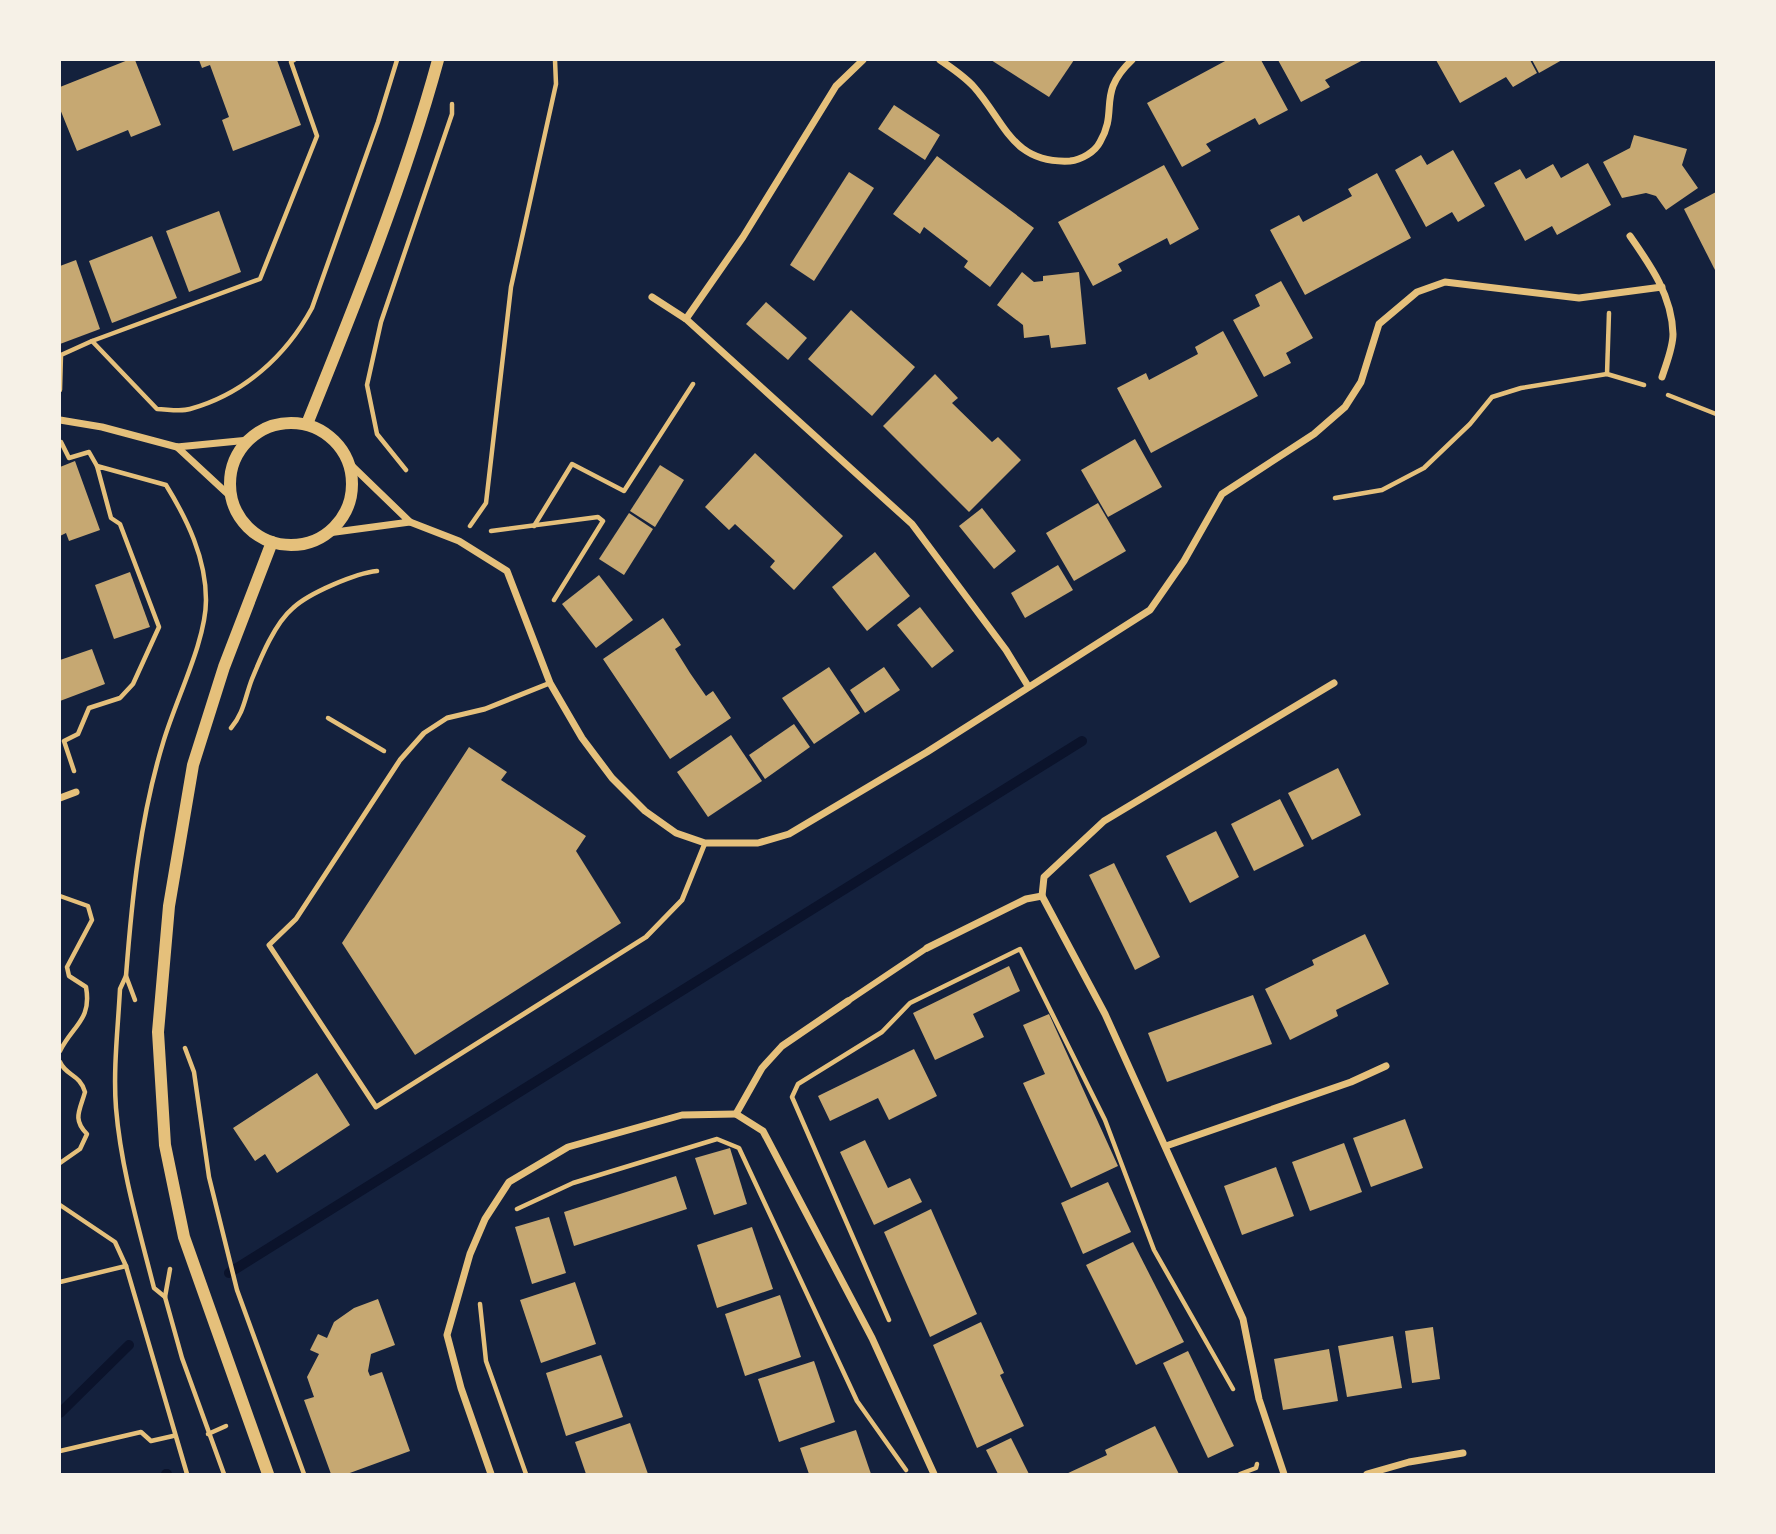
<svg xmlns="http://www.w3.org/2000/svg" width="1776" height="1534" viewBox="0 0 1776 1534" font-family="'Sofia Sans Condensed',sans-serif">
  <rect width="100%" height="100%" fill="#14213d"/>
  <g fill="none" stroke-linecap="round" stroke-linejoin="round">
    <g stroke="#0b132b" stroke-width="10">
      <polyline points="229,1273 1082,741"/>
      <polyline points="60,1413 129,1345"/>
      <polyline points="166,1474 167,1474"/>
    </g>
  </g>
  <g fill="#c6a872">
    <polygon points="128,60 135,60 161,125 131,137 128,130 77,151 60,109 60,87"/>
    <polygon points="199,60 277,60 301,125 233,151 222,120 229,117 210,65 202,68"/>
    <polygon points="991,60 1074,60 1049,97"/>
    <polygon points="1227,60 1261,60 1288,110 1259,125 1255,118 1206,144 1211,151 1182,167 1147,103"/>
    <polygon points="1278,60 1363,60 1325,80 1330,87 1301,102"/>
    <polygon points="1436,60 1530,60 1537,73 1513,87 1506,77 1460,103"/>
    <polygon points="1532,60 1562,60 1539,73"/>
    <polygon points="894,105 940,135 925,160 878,129"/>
    <polygon points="1634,135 1687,149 1682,165 1698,188 1666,210 1656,196 1646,193 1622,198 1603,162 1630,148"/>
    <polygon points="1453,150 1485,206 1458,222 1452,212 1426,227 1395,170 1421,155 1427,165"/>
    <polygon points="937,156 1034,228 990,287 964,267 968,261 924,227 920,234 893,214"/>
    <polygon points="1588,163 1611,205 1557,235 1552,226 1525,241 1494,183 1520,169 1526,179 1553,164 1561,178"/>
    <polygon points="1164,165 1199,229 1170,245 1167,238 1118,264 1122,271 1093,286 1058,222"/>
    <polygon points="849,172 874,188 814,281 790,265"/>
    <polygon points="1377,173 1411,238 1305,295 1270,230 1299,215 1303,222 1352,196 1348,189"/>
    <polygon points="1716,192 1716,272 1684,209"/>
    <polygon points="219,211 241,272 189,292 166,231"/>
    <polygon points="152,236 177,298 112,323 89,261"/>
    <polygon points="76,260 100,329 60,344 60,266"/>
    <polygon points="1022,272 1034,282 1043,281 1043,276 1079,272 1086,344 1051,348 1049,335 1024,338 1023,325 997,305"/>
    <polygon points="1281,281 1313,338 1286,353 1291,363 1264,377 1233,320 1260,306 1255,295"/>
    <polygon points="766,302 807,338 788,360 746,324"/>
    <polygon points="851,310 915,367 872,416 808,359"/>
    <polygon points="1223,331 1258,396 1151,453 1117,388 1146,373 1149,380 1198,354 1195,347"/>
    <polygon points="935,374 958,398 952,403 992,442 998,437 1021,460 969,512 883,426"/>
    <polygon points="1135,439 1162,487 1108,517 1081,470"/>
    <polygon points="755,453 843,536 794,590 770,567 775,561 735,524 729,530 705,507"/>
    <polygon points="75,461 100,530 69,541 66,533 60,536 60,467"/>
    <polygon points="660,465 684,480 655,527 630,511"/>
    <polygon points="1098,503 1126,551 1074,581 1046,533"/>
    <polygon points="982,508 1016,551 994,569 959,526"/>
    <polygon points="629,513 653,529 624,575 599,559"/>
    <polygon points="875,552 910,596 867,631 832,587"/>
    <polygon points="1058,565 1073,590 1025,618 1011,593"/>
    <polygon points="130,572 150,627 114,639 95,585"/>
    <polygon points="599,575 633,620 596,648 562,604"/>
    <polygon points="920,607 954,651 932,668 897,625"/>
    <polygon points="663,618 681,645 675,649 690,673 706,696 713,691 731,718 670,759 603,659"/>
    <polygon points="92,649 105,684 60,701 60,660"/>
    <polygon points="829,667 860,713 814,744 782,698"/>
    <polygon points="884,667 900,690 865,713 850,690"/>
    <polygon points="794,724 810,747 765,779 749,755"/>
    <polygon points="731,735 762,781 708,817 677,772"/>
    <polygon points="469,747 507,772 501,780 586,836 576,851 621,923 415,1055 342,943"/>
    <polygon points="1338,768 1361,815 1312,840 1288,793"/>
    <polygon points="1280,799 1304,846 1254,871 1231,824"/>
    <polygon points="1216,831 1239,877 1190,903 1166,856"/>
    <polygon points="1114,863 1160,957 1135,970 1089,875"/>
    <polygon points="1365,934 1389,984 1336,1010 1338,1016 1290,1040 1265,989 1314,965 1312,960"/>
    <polygon points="1009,966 1020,991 973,1014 984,1037 935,1060 913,1013"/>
    <polygon points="1253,995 1272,1044 1167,1082 1148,1033"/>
    <polygon points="1049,1014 1118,1166 1071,1188 1023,1083 1045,1074 1023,1025"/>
    <polygon points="914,1049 937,1096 889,1120 878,1098 830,1121 818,1096"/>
    <polygon points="317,1073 350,1125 277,1173 265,1154 255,1161 233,1128"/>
    <polygon points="1405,1119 1423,1168 1371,1187 1353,1138"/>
    <polygon points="865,1140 888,1188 910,1178 922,1202 874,1225 840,1152"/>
    <polygon points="1344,1143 1362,1192 1310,1211 1292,1162"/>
    <polygon points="730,1148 747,1204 714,1215 695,1158"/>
    <polygon points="1276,1167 1294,1216 1242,1235 1224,1186"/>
    <polygon points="676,1176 687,1209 574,1246 564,1212"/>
    <polygon points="1108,1182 1131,1232 1083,1254 1061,1203"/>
    <polygon points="931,1209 977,1314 930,1337 884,1232"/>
    <polygon points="549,1217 566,1273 532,1284 515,1227"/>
    <polygon points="752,1227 773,1289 717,1308 697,1245"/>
    <polygon points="1133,1242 1184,1342 1136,1365 1086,1265"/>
    <polygon points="575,1282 596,1344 541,1363 520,1300"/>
    <polygon points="780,1295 801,1357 745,1376 725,1314"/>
    <polygon points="378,1299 395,1345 371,1354 368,1371 370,1376 382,1372 410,1451 347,1474 331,1474 304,1400 314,1397 307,1377 319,1354 310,1350 318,1334 327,1338 334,1322 354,1308"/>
    <polygon points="981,1322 1004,1373 1000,1375 1024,1426 977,1448 933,1345"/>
    <polygon points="1433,1327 1440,1379 1412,1383 1405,1331"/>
    <polygon points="1393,1336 1402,1388 1347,1397 1338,1346"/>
    <polygon points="1329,1349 1338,1401 1283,1410 1274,1359"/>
    <polygon points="1188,1351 1234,1446 1208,1458 1163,1363"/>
    <polygon points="601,1355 623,1417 566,1436 546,1373"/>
    <polygon points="814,1361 835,1422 779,1442 758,1379"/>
    <polygon points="630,1423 648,1474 586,1474 575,1442"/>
    <polygon points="1155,1426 1179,1474 1066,1474 1107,1455 1105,1450"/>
    <polygon points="856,1430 871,1474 809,1474 800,1448"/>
    <polygon points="1011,1438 1029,1474 998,1474 986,1450"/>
  </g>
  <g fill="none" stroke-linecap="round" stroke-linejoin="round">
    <g stroke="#e5c07b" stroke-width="4.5">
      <path d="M 294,60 L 291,62 L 317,136 L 260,279 L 92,341 L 157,409 C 167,409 180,412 190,409 C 244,394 286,356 312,308 L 378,122 L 397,60"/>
      <polyline points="1607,374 1609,313"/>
      <polyline points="60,390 61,355 92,341"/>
      <polyline points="1668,395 1716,414"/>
      <polyline points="61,442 69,458 89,452 97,466"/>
      <polyline points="406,470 377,434 367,385 381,322 452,114 452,104"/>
      <polyline points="1335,498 1382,490 1424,468 1470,424 1492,397 1521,388 1607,374 1644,385"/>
      <polyline points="470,526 486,503 511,287 556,84 555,60"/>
      <polyline points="534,526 572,464 624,491 693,384"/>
      <polyline points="491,531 598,517 603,521 554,600"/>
      <polyline points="328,718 384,751"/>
      <path d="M 231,728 C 244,713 245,697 252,679 C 261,657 275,623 293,608 C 309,593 356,573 377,571"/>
      <path d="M 74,771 L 64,741 L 78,734 L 89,708 L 120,698 L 133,684 L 159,627 L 120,524 L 111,518 L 97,466 L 166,485 C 187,519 206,558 206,600 C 206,642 175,701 163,743 C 140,818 132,898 126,976 L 120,989 C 118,1028 113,1069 116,1108 C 121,1169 139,1229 154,1288 L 165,1297"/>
      <path d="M 60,896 L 88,906 L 92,920 L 67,967 L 69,976 L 86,987 C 92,1020 73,1025 60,1051"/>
      <polyline points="126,976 135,1000"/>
      <polyline points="185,1048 194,1072 209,1177 237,1290 304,1474"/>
      <path d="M 60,1062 C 66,1076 80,1074 85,1092 C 80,1110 72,1119 87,1134 L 80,1149 L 60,1163"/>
      <polyline points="60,1205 115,1242 126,1266 60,1282"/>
      <polyline points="517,1209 573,1183 717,1139 739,1148 857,1401 906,1470"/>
      <polyline points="126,1266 187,1474"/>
      <polyline points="170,1269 165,1297 182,1358 224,1474"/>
      <polyline points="480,1304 486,1361 526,1474"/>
      <polyline points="889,1320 792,1097 798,1084 882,1032 910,1003 1020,949 1105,1120 1154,1250 1233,1389"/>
      <polyline points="208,1434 226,1426"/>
      <polyline points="60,1451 141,1432 151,1441 173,1436"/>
      <polyline points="1240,1474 1256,1468 1257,1464"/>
    </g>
    <polyline stroke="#e5c07b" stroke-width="5" points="550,683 485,709 447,718 424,733 400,760 296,919 269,945 376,1107 646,937 682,900 705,843"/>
    <polyline stroke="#e5c07b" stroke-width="6" points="848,1001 927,948"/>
    <g stroke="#e5c07b" stroke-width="7">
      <path d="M 940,60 C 952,68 964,76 974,87 C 1005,122 1012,164 1070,161 C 1081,160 1095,152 1100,142 C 1119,110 1096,94 1132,60"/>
      <path d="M 1630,236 C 1651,266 1672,296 1673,334 C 1673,348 1666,364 1662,377"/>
      <polyline points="652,297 686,319 912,524 1006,650 1028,686"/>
      <polyline points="686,319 743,237 836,86 863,60"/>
      <polyline points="60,420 102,427 177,447 249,440"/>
      <polyline points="177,447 231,497"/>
      <polyline points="410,522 459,541 507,571 550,683 582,738 612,778 645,811 676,833 705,843 758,843 789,834 927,752 1150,610 1184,561 1222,494 1314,434 1345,407 1361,382 1379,324 1417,292 1445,282 1579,298 1662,287"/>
      <polyline points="328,533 410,522 349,463"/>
      <polyline points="60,798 76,792"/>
      <polyline points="1042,896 1105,1014 1243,1319 1259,1399 1284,1474"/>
      <polyline points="927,948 1026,899 1042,896 1044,877 1104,821 1334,683"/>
      <polyline points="848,1001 782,1046 762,1068 736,1114 763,1131 872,1338 934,1474"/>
      <polyline points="1166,1146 1351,1082 1386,1066"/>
      <polyline points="491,1474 461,1388 447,1335 470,1254 485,1219 509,1182 568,1147 682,1115 736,1114"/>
      <polyline points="1367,1474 1409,1462 1463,1453"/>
    </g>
    <g stroke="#e5c07b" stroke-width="12">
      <circle cx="291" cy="484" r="61"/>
      <path d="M 307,424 C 355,305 404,184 438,60"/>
      <polyline points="268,1474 184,1237 165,1145 158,1032 169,906 193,765 224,667 272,542"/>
    </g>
  </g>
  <rect width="1776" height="1534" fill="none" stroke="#f6f1e7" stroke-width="122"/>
</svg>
